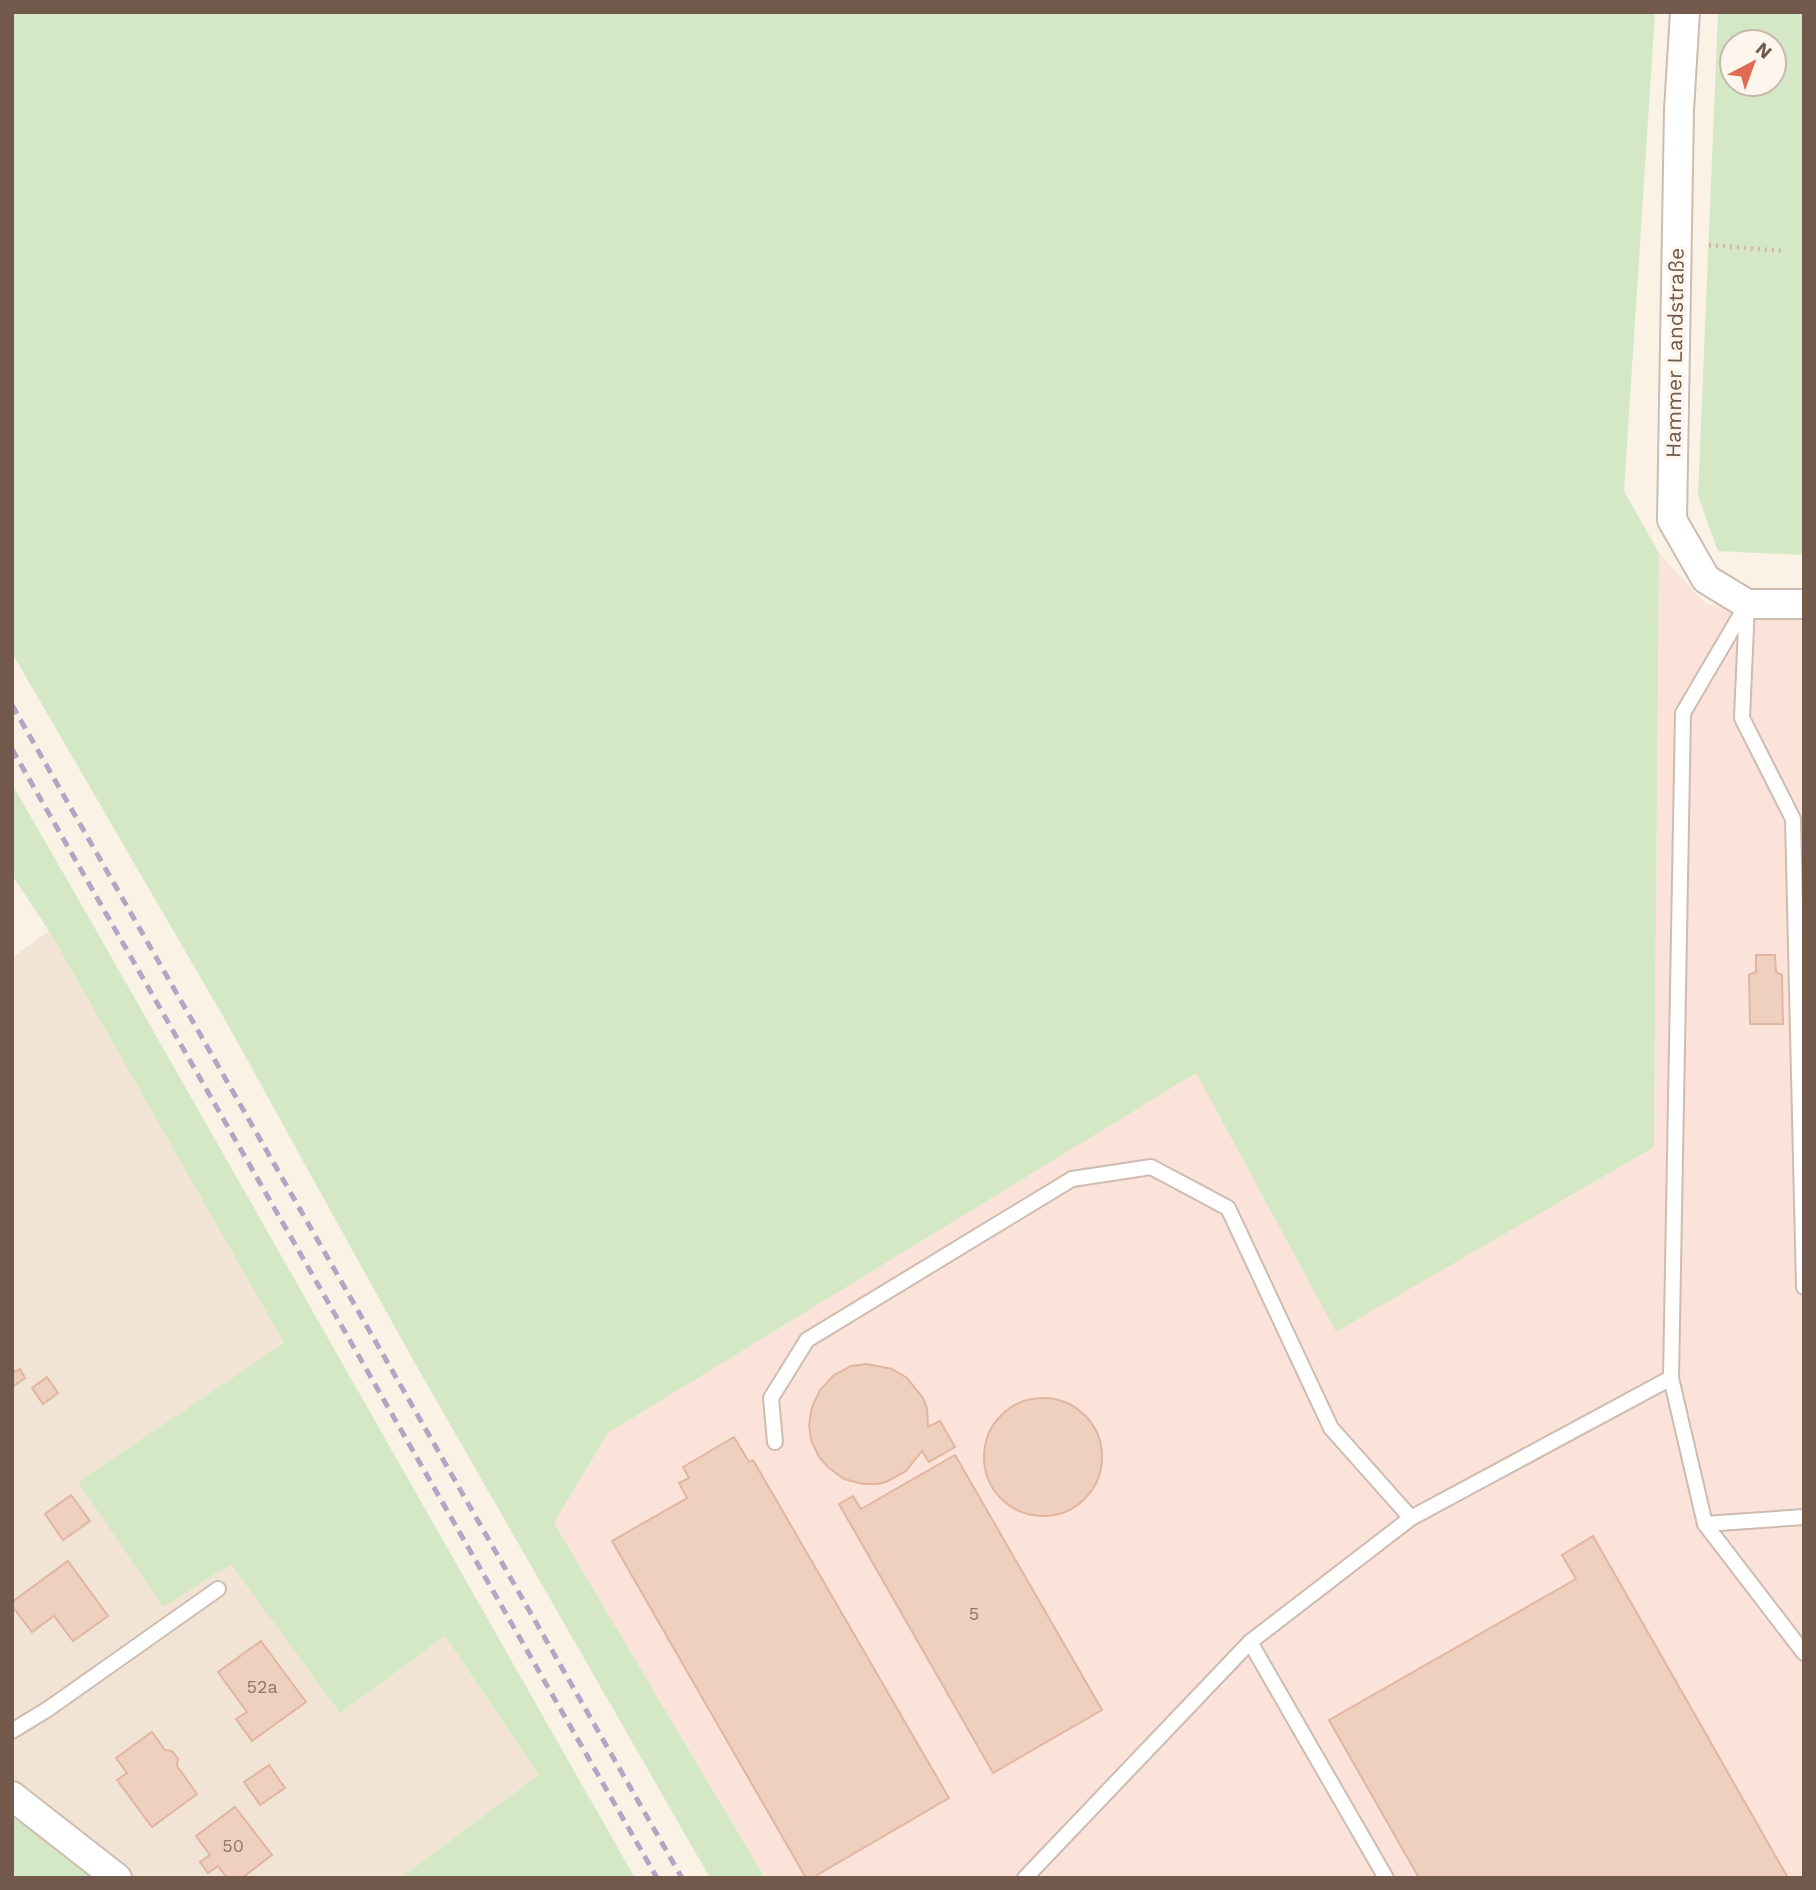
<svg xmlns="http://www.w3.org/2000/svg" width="1816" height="1890" viewBox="0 0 1816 1890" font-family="'Work Sans',sans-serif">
  <rect width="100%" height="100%" fill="#fbf2e6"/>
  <polygon fill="#f2e4d5" points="49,931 284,1343 78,1483 231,1563 340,1713 445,1636 539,1775 400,1878 120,1878 12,1789 12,958"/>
  <polygon fill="#fbe3da" points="1659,553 1706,604 1804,610 1804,1878 765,1878 554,1523 608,1433 1196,1073 1336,1332 1654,1147"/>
  <g fill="#d5e8c5" fill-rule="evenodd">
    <polygon points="12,12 1655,12 1624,491 1659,553 1654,1147 1336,1332 1196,1073 608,1433 554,1523 765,1878 710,1878 412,1358 224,1018 12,653"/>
    <path d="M 1718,12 L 1804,12 L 1804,555 L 1718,551 L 1698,496 ZM 1774,42 L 1774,84 L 1732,84 L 1732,42 Z"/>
    <polygon points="12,784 88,916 635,1878 400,1878 539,1775 445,1636 340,1713 231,1564 163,1607 78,1482 284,1343 49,931 12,875"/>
    <polygon points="12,1810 100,1878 12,1878"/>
  </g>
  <g fill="#efd0bf" stroke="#e1b6a0" stroke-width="2">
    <polygon points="1756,955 1775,955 1776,972 1782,975 1783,1024 1750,1024 1749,975 1756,972"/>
    <polygon points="867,1364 892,1369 907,1378 923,1398 927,1408 928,1427 940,1421 955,1447 929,1462 922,1451 906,1471 886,1482 877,1484 863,1484 844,1479 828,1467 819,1457 811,1440 809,1425 812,1407 820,1390 834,1375 851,1366"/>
    <polygon points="12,1368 15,1372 20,1369 25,1378 12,1387"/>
    <polygon points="47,1377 58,1393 43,1404 32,1388"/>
    <circle cx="1043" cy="1457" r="59"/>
    <polygon points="734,1437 749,1462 753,1460 949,1798 812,1878 806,1878 612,1541 687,1498 679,1483 689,1478 683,1467"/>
    <polygon points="955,1455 1102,1710 993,1773 839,1504 853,1496 861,1509"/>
    <polygon points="71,1495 90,1521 63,1540 45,1514"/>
    <polygon points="1593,1536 1788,1878 1419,1878 1329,1720 1576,1579 1562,1555"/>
    <polygon points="68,1561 108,1616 73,1641 54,1616 32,1632 12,1606 12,1602"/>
    <polygon points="261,1641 306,1702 252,1741 236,1719 247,1712 218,1672"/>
    <polygon points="152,1732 165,1750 172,1751 178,1759 177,1766 197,1794 152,1827 117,1780 127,1773 116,1758"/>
    <polygon points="269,1765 285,1788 260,1805 244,1782"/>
    <polygon points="235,1807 272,1855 242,1878 227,1878 218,1866 208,1873 200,1862 210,1855 196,1836"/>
  </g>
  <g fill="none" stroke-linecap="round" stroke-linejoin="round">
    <defs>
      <g id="lane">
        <polyline points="1671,1378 1683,713 1747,604 1742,718 1793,819 1804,1287"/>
        <polyline points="775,1442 771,1398 807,1340 1072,1179 1151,1167 1228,1208 1331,1428 1411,1518"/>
        <polyline points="1705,1524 1804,1653"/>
        <polyline points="12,1731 48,1709 218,1589"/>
        <polyline points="1025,1878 1250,1642"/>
        <polyline points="1386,1878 1250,1642 1411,1518 1671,1378 1705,1524 1804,1517"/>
      </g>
      <g id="street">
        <polyline points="1685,12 1679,110 1672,520 1706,579 1747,604 1804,604"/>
        <polyline points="12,1796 117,1878"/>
      </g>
    </defs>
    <use href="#lane" stroke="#cebcb0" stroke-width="18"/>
    <use href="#street" stroke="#cebcb0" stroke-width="32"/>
    <polyline stroke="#d4b3a2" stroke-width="4.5" stroke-dasharray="2 5" stroke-linecap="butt" points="1709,245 1783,251"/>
    <use href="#lane" stroke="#fff" stroke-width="14"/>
    <use href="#street" stroke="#fff" stroke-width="28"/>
    <g stroke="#b4a5c4" stroke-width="5" stroke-dasharray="10 7" stroke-linecap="butt">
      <polyline points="12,705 682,1878"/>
      <polyline points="12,749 657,1878"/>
    </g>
  </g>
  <g text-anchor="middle" stroke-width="7" stroke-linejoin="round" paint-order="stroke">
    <g font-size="18" fill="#927669">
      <text x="974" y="1620">5</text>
      <text x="262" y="1693">52a</text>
      <text x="233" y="1852">50</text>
    </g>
    <g font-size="21" fill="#73584c" stroke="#fef6ec">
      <text transform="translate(1675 353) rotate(-89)" y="7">Hammer Landstraße</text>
    </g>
  </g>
  <rect width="1816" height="1890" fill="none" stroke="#73584c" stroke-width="28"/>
  <g transform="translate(1753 63) rotate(41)"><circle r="33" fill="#fef6ec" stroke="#c6b7ac" stroke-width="2"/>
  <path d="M0-5L12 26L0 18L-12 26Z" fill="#de6b52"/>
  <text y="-10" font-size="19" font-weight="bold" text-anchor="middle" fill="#73584c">N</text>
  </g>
</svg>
